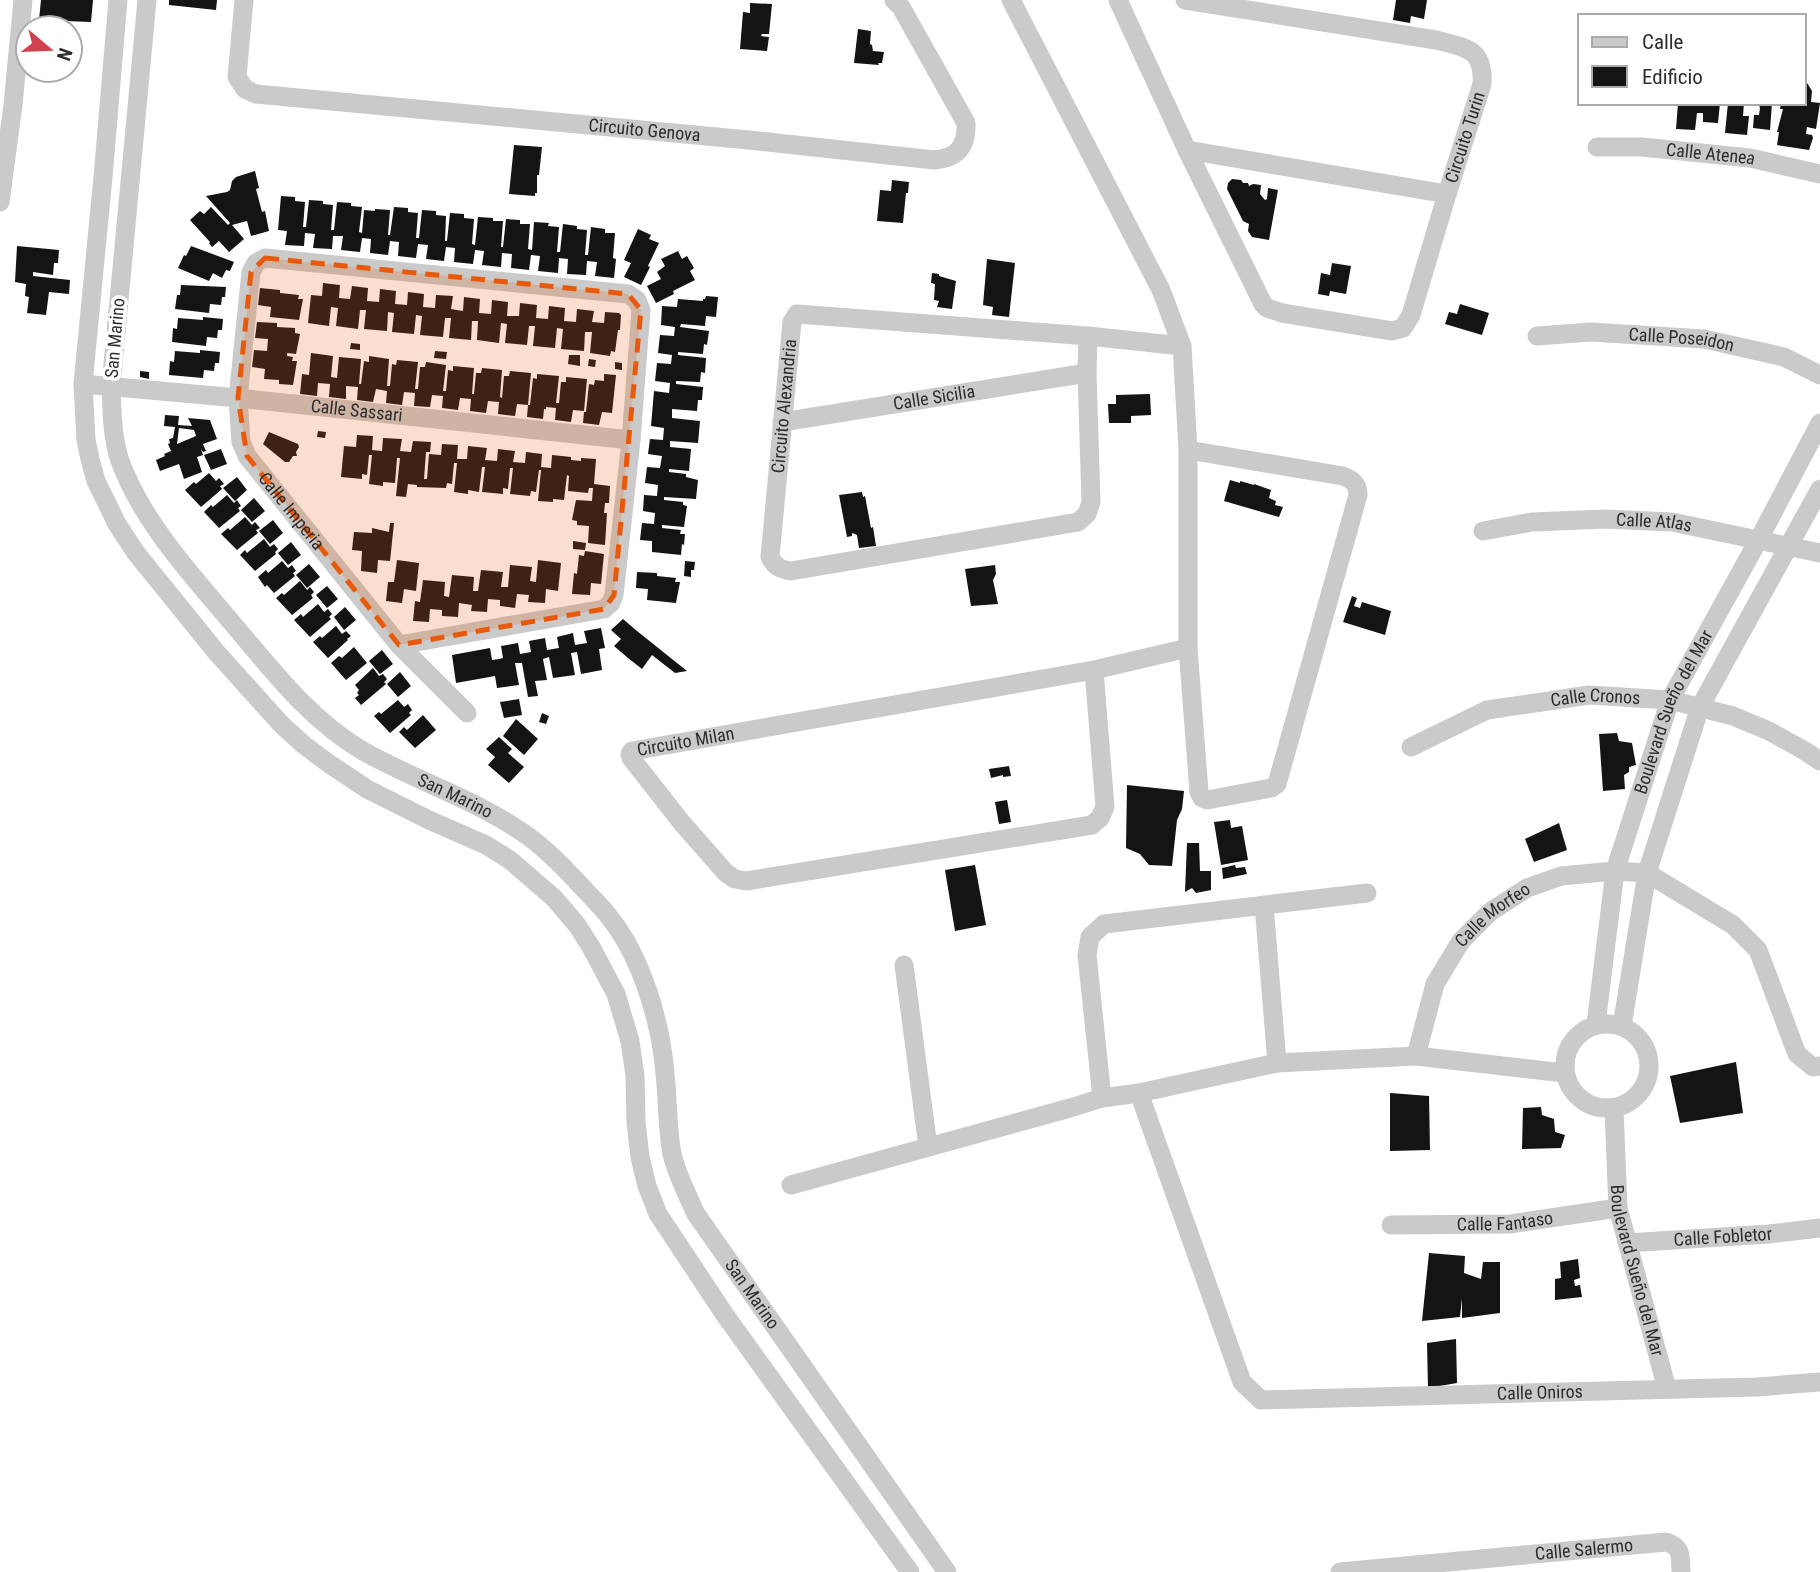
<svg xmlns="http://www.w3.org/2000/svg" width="1820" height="1572" viewBox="0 0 1820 1572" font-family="'Roboto Condensed',sans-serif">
  <rect width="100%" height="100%" fill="#fff"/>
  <g fill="#141414" fill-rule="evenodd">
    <polygon points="41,0 93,0 91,22 39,20"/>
    <polygon points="169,0 217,0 216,10 169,5"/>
    <polygon points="1396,0 1427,0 1424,19 1411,16 1410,23 1393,20"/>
    <polygon points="750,3 772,4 769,34 762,34 761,36 769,37 767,51 740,49 743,12 750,13"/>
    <polygon points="858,29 871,31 870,44 872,45 873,51 884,52 882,63 878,63 879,65 854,63"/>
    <polygon points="1804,78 1812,91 1811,102 1820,103 1816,129 1807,127 1806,134 1812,135 1813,138 1809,150 1777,145 1779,132 1777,132 1783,109 1780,109 1781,103 1804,103"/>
    <polygon points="1678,103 1720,103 1718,123 1703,122 1703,113 1697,113 1695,130 1676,129"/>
    <polygon points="1728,103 1744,103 1743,116 1749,116 1747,135 1725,133"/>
    <polygon points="1758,103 1772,103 1770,130 1753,128 1754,115 1759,115 1760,108"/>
    <polygon points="514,145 542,147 539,175 537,175 537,193 535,193 535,196 509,194"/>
    <polygon points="255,171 259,188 256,189 262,212 265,211 269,231 251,236 247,221 232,225 244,239 229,252 219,241 212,247 209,243 210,242 190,220 200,211 204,214 211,207 228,225 230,223 206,196 227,192 230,190 232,181 236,177"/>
    <polygon points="1232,179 1241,180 1243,183 1248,183 1249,186 1253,184 1261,185 1260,194 1265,200 1267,199 1268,188 1278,190 1269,240 1252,237 1248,231 1249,224 1243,221 1227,189 1228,183"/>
    <polygon points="892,180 909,182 908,193 906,193 903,223 877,221 880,190 891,191"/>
    <polygon points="281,196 295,197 295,201 305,202 303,227 306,227 309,200 323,201 323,204 333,205 331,230 334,230 337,202 351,203 351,206 362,207 359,232 362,233 364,210 375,211 375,209 390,210 388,235 390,235 394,207 408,208 408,212 418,213 416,238 419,238 422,210 436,211 436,215 446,216 445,241 447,241 450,213 464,214 464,218 474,219 472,244 475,245 478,217 493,218 493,221 503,221 501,247 503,247 506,219 520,220 520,224 530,224 528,249 532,250 534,222 549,223 548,226 559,227 557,252 560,252 563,224 577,226 577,229 587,230 585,255 588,255 591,227 605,229 605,233 615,233 613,258 616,259 614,278 595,276 597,262 587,261 586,275 567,274 568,259 559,258 558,273 538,271 540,256 531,255 529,270 511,268 512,254 502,253 501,267 482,265 484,251 475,250 473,264 454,262 455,248 446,247 444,261 426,259 428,245 418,244 416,258 398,256 399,242 390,241 388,255 370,253 371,239 362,238 360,252 341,250 343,236 333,236 332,249 313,248 315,234 305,233 304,246 285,245 287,231 278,230"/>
    <polygon points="638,229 651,235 649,239 659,243 648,266 650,267 641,285 624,277 631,263 624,260"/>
    <polygon points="17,246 59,250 58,263 54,263 53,275 33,272 33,276 70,280 69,294 49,292 46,315 27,313 29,297 25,296 26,284 15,282"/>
    <polygon points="191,246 234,262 230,271 226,270 222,278 213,273 209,281 178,268 184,255 186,256"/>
    <polygon points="678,251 682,259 687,256 694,268 690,271 695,280 673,291 674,294 656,303 647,286 661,279 657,272 665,266 661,259"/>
    <polygon points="987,259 1015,263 1009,317 992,315 993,307 983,305"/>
    <polygon points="1332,263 1351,266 1346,294 1330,291 1329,296 1318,294 1321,273 1330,275"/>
    <polygon points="932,273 939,274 939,276 956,281 952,309 937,307 939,301 934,300 935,284 931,283"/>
    <polygon points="323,283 340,285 339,298 350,299 352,286 368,288 367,301 379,302 380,289 396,291 395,304 407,305 408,292 424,294 423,307 435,308 436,295 453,296 451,309 463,311 464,297 480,299 479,313 491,314 492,300 508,302 507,316 519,316 520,303 537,305 536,318 548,319 549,306 565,308 564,321 576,322 577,309 594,311 592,322 604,323 605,312 619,313 621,315 620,330 618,330 615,352 611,351 610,356 590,353 592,332 585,332 584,351 561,349 563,329 557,328 555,348 533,346 535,326 529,326 527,345 505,343 507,324 501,323 499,343 477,340 478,321 472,321 471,340 449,338 451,318 445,318 443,337 420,335 422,316 416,315 414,334 392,332 394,313 388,312 387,331 364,329 366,310 360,310 358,329 336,326 338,308 331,307 329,326 308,323 311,295 322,296"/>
    <polygon points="181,285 226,287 225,297 222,297 221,305 210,304 209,313 175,309 177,295 180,295"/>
    <polygon points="260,288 280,290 280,293 299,295 298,299 303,299 299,320 270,317 271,307 258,305"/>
    <polygon points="706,296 718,297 716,317 706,316 705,326 681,324 680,327 709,331 707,345 704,344 703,354 678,352 678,355 706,358 705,373 701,372 700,382 676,381 676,384 703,387 702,400 698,400 697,411 672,409 672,418 700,421 698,443 670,441 670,447 691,449 689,471 669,469 669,472 686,474 686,477 698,480 696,499 664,497 664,500 683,502 683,505 687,506 684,527 662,525 662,528 681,530 680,534 685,534 684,545 682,544 681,555 652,552 652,541 640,540 642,523 654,524 655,513 643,511 644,495 657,496 658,485 645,483 647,467 660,468 662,456 648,454 650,439 663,440 664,428 651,426 654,391 669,393 670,383 655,381 657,363 671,364 672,355 658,353 660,335 674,336 675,327 661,325 662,306 677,307 678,299 703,301 703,299 705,299"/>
    <polygon points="1460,304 1489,313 1482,335 1445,324 1449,312 1457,314"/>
    <polygon points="203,317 223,319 222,330 218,330 217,338 207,337 206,346 172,342 173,328 177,329 178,318 203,320"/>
    <polygon points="257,322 277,323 277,327 295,328 295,333 300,334 296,354 287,353 287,356 293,357 292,361 297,361 293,385 279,384 279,380 264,379 265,369 252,367 254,350 267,351 268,339 255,338"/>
    <polygon points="351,343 360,344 360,350 350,349"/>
    <polygon points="200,350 220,352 219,363 215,363 214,371 204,370 203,378 169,375 170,361 174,362 175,351 200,353"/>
    <polygon points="435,351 447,352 446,359 434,358"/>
    <polygon points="311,353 333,356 331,377 337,378 339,357 361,359 359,384 361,384 364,361 369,362 369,356 389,359 387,386 390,386 392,364 396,365 397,360 418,362 415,389 418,389 420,367 425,367 426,362 446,365 443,391 446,391 448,370 453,371 453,366 474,368 472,394 474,394 476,373 481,373 482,368 502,370 500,397 502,398 504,376 509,376 510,371 531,373 528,405 517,404 515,416 498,414 499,402 488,401 486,413 470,411 471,399 460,398 458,410 442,408 443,396 432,395 430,407 414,406 415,393 404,392 402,405 386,403 387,391 376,389 373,402 357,400 358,387 346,386 346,399 329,397 330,384 318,383 317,396 300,394 302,374 309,375"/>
    <polygon points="569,355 580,355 580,366 568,364"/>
    <polygon points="589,359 596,360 595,367 588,366"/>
    <polygon points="615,362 622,363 622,370 615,369"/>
    <polygon points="140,371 149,372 149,379 140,377"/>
    <polygon points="537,374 559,376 556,403 559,403 561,382 566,382 566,377 587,379 584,411 573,410 571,422 555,420 556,408 546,407 546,409 544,409 543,419 527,417 528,405 530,405 533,378 537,379"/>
    <polygon points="604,374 616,375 612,413 602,412 599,425 583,423 584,412 586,412 589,384 594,385 595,380 604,381"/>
    <polygon points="1150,394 1151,415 1131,416 1131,423 1109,423 1108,404 1116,404 1116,395"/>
    <path d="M 165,415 L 179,416 L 178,425 L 192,426 L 188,418 L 210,420 L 217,439 L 203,444 L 206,451 L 203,452 L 201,449 L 203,455 L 197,457 L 202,472 L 184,479 L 179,464 L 160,471 L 156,460 L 165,456 L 164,454 L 171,451 L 168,444 L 170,443 L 169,439 L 173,438 L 175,427 L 164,426 ZM 179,428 L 194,430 L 196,436 L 177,444 Z"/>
    <polygon points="318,431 326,432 325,438 317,437"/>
    <polygon points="269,432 298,444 299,447 296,452 297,456 293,456 289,462 285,462 263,444"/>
    <polygon points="357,435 373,436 372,450 382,451 383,438 402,439 400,451 411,452 413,441 431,442 430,452 426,452 424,479 427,479 429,454 441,455 442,444 458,445 457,459 467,459 468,446 487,448 485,460 497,461 498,449 515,451 513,462 525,463 526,452 542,454 541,467 551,468 552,455 571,457 571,460 581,461 581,458 596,459 594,484 610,486 609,503 605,503 604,513 607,513 605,545 588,543 589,526 577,525 577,521 572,520 576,500 592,501 593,488 589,488 588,493 568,491 569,476 567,475 564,500 553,499 553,502 538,501 541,470 539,470 536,492 531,491 530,496 510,494 513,468 510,468 508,489 503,488 503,494 482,492 485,467 482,467 479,492 468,490 468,494 454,492 457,463 454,463 452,484 447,483 446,488 417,487 417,485 408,484 406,497 396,496 400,458 397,458 395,483 383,482 383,486 369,484 372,455 369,455 367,475 362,474 362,479 341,477 344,446 356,447"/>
    <polygon points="221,449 227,464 211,470 204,455"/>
    <polygon points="209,473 216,481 219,478 224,484 220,486 222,489 201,507 185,490 194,482 196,484"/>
    <polygon points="237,477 247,490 235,501 223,488"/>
    <polygon points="1230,480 1240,483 1240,481 1254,485 1254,484 1271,490 1269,498 1276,501 1275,505 1283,507 1279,517 1224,501"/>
    <polygon points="862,492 863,497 865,496 871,528 873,527 876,546 859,548 857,535 852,533 852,536 847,537 839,495"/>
    <polygon points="227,495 234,503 237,500 241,506 238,508 240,511 219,528 204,512 211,505 213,507"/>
    <polygon points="254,498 265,511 252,522 241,510"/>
    <polygon points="245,517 252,525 255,522 260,528 256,530 258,533 237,550 221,534 228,528 230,530"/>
    <polygon points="273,520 283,533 270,544 259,531"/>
    <polygon points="390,523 394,523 390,561 378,560 377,573 361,571 362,551 352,550 354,532 372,533 372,528 389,532"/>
    <polygon points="264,539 270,547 274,544 278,549 275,552 276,554 255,571 240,555 245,550 247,553"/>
    <polygon points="573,541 586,543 585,550 573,549"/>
    <polygon points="291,542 301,555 288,565 278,553"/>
    <polygon points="585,551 604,554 601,584 591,583 590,595 572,594 574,573 577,574 579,555 584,556"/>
    <polygon points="397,560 419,563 416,591 404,589 402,603 386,601 388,582 394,582"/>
    <polygon points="538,560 561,563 558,591 546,589 545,603 528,602 529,595 517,594 515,608 500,606 500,600 488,599 487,612 471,611 472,605 459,603 458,617 442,616 442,610 430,609 429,622 413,621 415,601 420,602 423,580 445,582 444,596 449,597 452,575 474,577 473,591 478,591 481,570 503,572 501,587 508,587 510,565 532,567 530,581 536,582"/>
    <polygon points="282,561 288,568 292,565 296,571 293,573 295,576 274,593 267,585 265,587 258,577 266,570 268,573"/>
    <polygon points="685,561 695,562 694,570 691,570 691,577 684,576"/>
    <polygon points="309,564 320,577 307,588 296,575"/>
    <polygon points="995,565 996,574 993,580 998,604 971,606 965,569"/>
    <polygon points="637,572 657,573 657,576 676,578 675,582 680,582 676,603 647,600 648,589 636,588"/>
    <polygon points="300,581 307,590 310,587 314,592 311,595 313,598 292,615 276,598 282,593 284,595"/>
    <polygon points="327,586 338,599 327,608 316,595"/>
    <polygon points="1352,596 1357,598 1354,606 1360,608 1362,602 1391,611 1385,635 1343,622"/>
    <polygon points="318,604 324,612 328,609 332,614 329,617 331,619 310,637 294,620 301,614 303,617"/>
    <polygon points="345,607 356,620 344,630 334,617"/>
    <polygon points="623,619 637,631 687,671 675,673 652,655 642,669 628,658 614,646 621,639 611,630"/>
    <polygon points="336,626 342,634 346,631 351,636 347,639 348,640 328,658 313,642 320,636 322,638"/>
    <polygon points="601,628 605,648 599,649 602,670 581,674 577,652 571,653 575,675 553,678 549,657 543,659 547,680 535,681 538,696 528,697 522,663 515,663 519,685 497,688 495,676 456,683 452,655 490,648 492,660 499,659 503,658 501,646 518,643 520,654 531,652 529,641 545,638 547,650 559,648 557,637 573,633 575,645 587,643 584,631"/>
    <polygon points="354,647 367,663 346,680 331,663 339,656 342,658"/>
    <polygon points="382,650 393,664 380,674 369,661"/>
    <polygon points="373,668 379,676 383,674 387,679 384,682 386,684 361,705 355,698 359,695 357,693 359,690 355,685"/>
    <polygon points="400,672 411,686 398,697 387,684"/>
    <polygon points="519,699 522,715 504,718 500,702"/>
    <polygon points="398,700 404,707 408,704 412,710 409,713 411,715 390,733 374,716 379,712 381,714"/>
    <polygon points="542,713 549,716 546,724 539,722"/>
    <polygon points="423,715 436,730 415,748 399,732 404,727 407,730"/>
    <polygon points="516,719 538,739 524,755 503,736"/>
    <polygon points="1617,733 1619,741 1632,743 1636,765 1629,767 1629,772 1624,775 1625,789 1603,791 1599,734"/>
    <polygon points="499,737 512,749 508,753 524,767 509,783 488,765 495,757 486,749"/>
    <polygon points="1009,766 1011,776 1003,777 1003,775 991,778 989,769"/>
    <polygon points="1127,785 1184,791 1182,809 1177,820 1172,866 1149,865 1140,854 1126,848"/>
    <polygon points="1007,800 1011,822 999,824 995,802"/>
    <polygon points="1230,820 1231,828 1242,826 1248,860 1221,865 1214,822"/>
    <polygon points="1559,823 1567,850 1534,862 1525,839"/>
    <polygon points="1187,843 1199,843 1200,871 1211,871 1211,890 1196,893 1192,888 1185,892"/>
    <polygon points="975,865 986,925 955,931 945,870"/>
    <polygon points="1235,865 1236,868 1245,867 1247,874 1223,879 1222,868"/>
    <polygon points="1736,1062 1743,1113 1680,1123 1670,1076"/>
    <polygon points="1390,1093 1429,1096 1430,1150 1390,1151"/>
    <polygon points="1541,1107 1542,1115 1554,1119 1555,1132 1565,1135 1561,1148 1522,1149 1523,1108"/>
    <polygon points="1429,1253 1465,1256 1464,1273 1481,1279 1483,1262 1500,1262 1500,1313 1462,1318 1462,1298 1460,1317 1422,1321"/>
    <polygon points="1578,1259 1580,1278 1574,1280 1575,1286 1580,1285 1582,1297 1555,1300 1555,1279 1561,1278 1560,1262"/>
    <polygon points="1456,1339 1457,1383 1428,1388 1427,1343"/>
  </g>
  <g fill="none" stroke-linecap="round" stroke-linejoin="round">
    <g stroke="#cacaca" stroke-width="19">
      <polyline points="118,0 103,177 83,384 86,440 90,459 96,481 117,524 136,553 217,653 281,724 304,745 328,763 367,789 429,820 486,845 510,860 554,898 577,925 591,947 616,994 630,1041 635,1076 636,1122 640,1157 647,1186 658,1214 725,1315 910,1572"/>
      <path id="s1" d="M 147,0 L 111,386 C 112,411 112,437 120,461 C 143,523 191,574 233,624 C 272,670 310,720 363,751 C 414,780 474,799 522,832 C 546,848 565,869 585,890 C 593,899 603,908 610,918 C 642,958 661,1023 665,1074 C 668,1100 667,1127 672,1154 C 677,1175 687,1194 696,1214 L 947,1572"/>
      <path id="s2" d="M 244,0 L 237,77 L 245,89 L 256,94 L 749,140 L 934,160 C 958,158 967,146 966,123 L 901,7 L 894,0"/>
      <path d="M 1011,0 L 1161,290 L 1182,346 L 1188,450 L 1188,648 L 1199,792 L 1202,798 L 1207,800 L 1271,788 L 1277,784 L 1358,495 C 1358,484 1353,480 1343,476 L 1188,450"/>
      <path id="s3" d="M 1118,0 L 1187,150 L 1263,304 L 1267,308 L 1282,313 L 1392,331 L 1403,328 L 1411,315 L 1447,194 L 1482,84 C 1484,48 1466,48 1436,40 L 1185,0"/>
      <path id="s4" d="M 1597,147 L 1642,147 L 1750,158 L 1820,174"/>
      <polyline points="1187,150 1447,194"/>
      <polyline points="0,202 13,105 23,0"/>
      <path id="s5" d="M 1088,336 L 1087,373 L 1091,502 L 1087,514 L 1078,522 L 791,571 C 780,569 775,567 770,557 L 792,322 L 797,314 L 1088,336 L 1182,346"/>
      <path id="s6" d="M 1537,336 L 1591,332 L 1704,339 L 1784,357 L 1820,375"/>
      <path id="s7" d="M 83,384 L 238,398 L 631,440"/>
      <path id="s8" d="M 782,422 L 1087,373"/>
      <path id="s9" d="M 1483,531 L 1532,522 L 1605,519 L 1672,522 L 1820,553"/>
      <path id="s10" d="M 399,645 L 604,609 L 611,603 L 614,595 L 631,440 L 641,310 L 637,300 L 628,294 L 265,258 L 256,263 L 251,272 L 238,398 L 241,442 L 247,456 L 399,645 L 467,713"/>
      <path id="s11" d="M 1094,670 L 1105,807 L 1100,818 L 1092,825 L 746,881 L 735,879 L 726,873 L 682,823 L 631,758 L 630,754 L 632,751 L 1094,670 L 1188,648"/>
      <path id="s12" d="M 1411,747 L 1487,710 L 1589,695 L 1670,700 L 1733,716 L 1769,731 L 1805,751 L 1820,761"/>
      <polyline points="1264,905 1277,1063"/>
      <polyline points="904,965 928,1147"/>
      <circle cx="1607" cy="1066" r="42"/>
      <path id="s13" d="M 1596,1024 L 1615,871 L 1670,700 L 1759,539 L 1820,423"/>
      <polyline points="1622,1026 1647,873 1700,707 1820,489"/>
      <path id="s14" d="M 1416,1056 L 1435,984 L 1461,941 L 1490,912 L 1527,888 L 1561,876 L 1615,871 L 1647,873 L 1733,925 L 1758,950 L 1797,1054 L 1813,1067 L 1820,1066"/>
      <path id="s15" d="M 1139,1093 L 1242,1382 L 1261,1400 L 1757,1387 L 1820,1382"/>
      <polyline points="1102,1098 1087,955 1090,937 1104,924 1367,893"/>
      <path id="s16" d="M 1614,1109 L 1618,1208 L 1667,1389"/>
      <polyline points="791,1185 1070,1108 1102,1098 1139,1093 1277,1063 1416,1056 1564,1073"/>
      <path id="s17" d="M 1391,1225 L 1510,1224 L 1618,1208"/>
      <path id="s18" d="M 1627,1243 L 1769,1234 L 1820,1228"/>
      <path id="s19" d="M 1340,1572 L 1666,1542 C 1683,1547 1680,1557 1681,1572"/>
    </g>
  </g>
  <path fill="#e8590c" fill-opacity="0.2" stroke="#e8590c" stroke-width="5" stroke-dasharray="14 9" stroke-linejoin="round" d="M 265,258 L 628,294 L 641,310 L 614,595 L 604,609 L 399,645 L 247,456 L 238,398 L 251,272 Z"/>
  <g text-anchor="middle" stroke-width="7" stroke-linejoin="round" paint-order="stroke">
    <g font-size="18" fill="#2d2d2d" stroke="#fff">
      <text dy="6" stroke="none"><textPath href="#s2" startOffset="494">Circuito Genova</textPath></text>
      <text dy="6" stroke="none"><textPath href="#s3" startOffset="682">Circuito Turin</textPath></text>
      <text dy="6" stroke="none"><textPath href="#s4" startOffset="114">Calle Atenea</textPath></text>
      <text transform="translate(115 338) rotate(-85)" y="6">San Marino</text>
      <text dy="6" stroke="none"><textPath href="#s6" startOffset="145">Calle Poseidon</textPath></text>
      <text dy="6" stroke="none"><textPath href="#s8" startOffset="154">Calle Sicilia</textPath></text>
      <text dy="6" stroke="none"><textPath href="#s5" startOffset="660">Circuito Alexandria</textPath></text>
      <text dy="6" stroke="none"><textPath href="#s7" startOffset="275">Calle Sassari</textPath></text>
      <text dy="6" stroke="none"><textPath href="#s10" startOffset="1176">Calle Imperia</textPath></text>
      <text dy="6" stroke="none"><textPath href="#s9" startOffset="172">Calle Atlas</textPath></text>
      <text dy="6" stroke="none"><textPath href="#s12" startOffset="194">Calle Cronos</textPath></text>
      <text dy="6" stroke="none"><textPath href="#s13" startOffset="324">Boulevard Sueño del Mar</textPath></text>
      <text dy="6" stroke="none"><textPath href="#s11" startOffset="744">Circuito Milan</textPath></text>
      <text dy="6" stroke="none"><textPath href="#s1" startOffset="948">San Marino</textPath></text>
      <text dy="6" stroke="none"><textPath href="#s14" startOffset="166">Calle Morfeo</textPath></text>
      <text dy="6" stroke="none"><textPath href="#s17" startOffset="114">Calle Fantaso</textPath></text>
      <text dy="6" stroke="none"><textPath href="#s18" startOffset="96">Calle Fobletor</textPath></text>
      <text dy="6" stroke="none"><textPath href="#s16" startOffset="164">Boulevard Sueño del Mar</textPath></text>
      <text dy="6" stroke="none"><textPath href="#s1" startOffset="1558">San Marino</textPath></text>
      <text dy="6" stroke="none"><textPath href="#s15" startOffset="612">Calle Oniros</textPath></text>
      <text dy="6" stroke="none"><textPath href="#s19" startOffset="245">Calle Salermo</textPath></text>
    </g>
  </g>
  <rect x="1578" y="14" width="228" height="91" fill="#ffffff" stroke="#ababab" stroke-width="2"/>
  <rect x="1592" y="37" width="35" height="10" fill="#cacaca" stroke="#ababab" stroke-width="2"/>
  <text x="1642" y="49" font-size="21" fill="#2d2d2d">Calle</text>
  <rect x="1592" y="66" width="35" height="21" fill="#141414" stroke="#ababab" stroke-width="2"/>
  <text x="1642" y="84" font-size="21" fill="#2d2d2d">Edificio</text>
  <g transform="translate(49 49) rotate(109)"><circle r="33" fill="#ffffff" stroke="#ababab" stroke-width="2"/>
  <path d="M0-5L12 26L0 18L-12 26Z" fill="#d2414e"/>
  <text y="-10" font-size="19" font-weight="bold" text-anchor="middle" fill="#2d2d2d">N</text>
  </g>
</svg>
